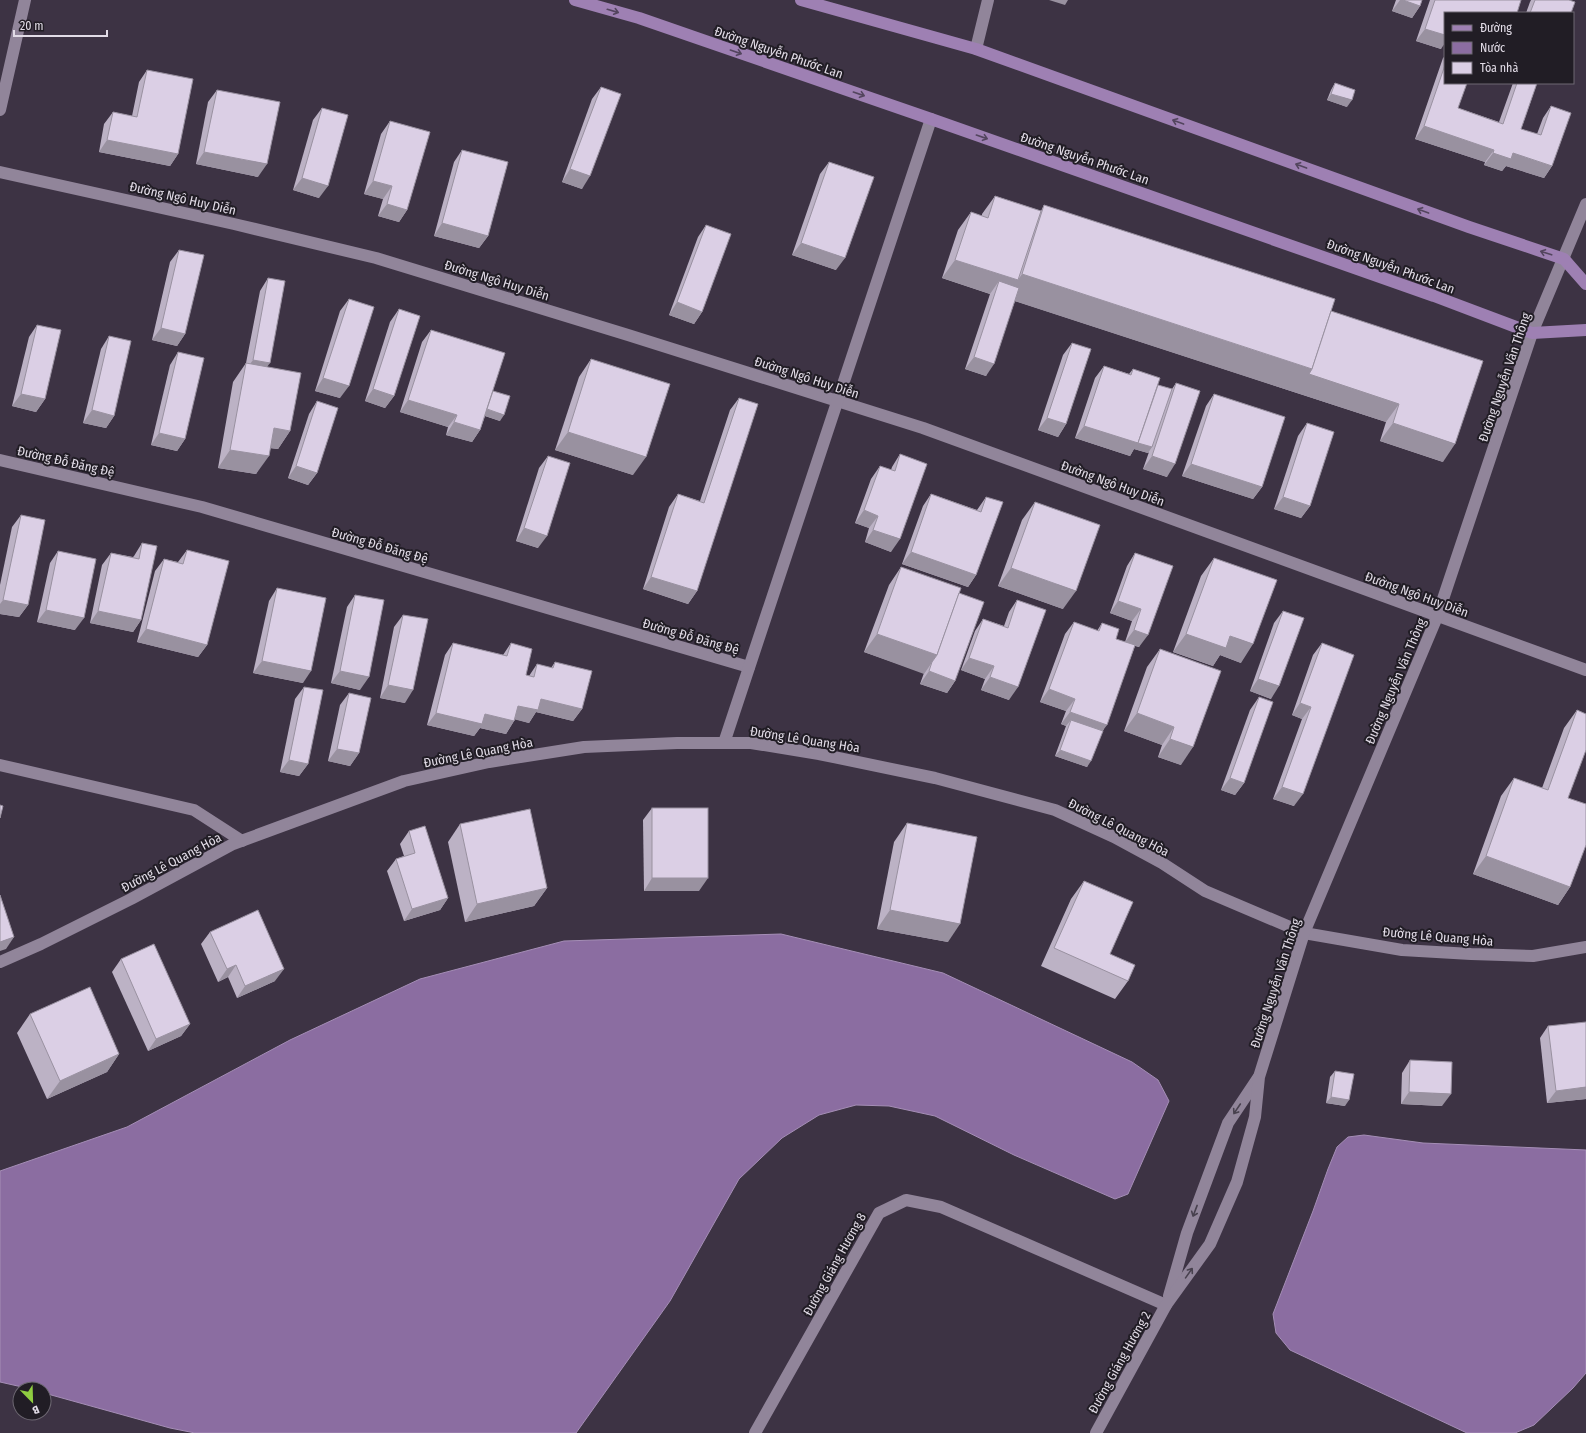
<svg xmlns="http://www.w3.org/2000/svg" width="1586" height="1433" viewBox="0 0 1586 1433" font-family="'Fira Sans Condensed',sans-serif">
  <rect width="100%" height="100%" fill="#3d3344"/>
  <g fill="#8b6da1" stroke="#a58eb6">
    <polygon points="781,934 943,973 1132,1062 1158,1080 1169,1101 1128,1194 1115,1199 1014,1155 935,1116 889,1106 856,1105 819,1115 782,1138 739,1179 670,1301 576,1433 195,1433 170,1428 44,1393 44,1389 31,1389 0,1382 0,1171 127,1127 290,1040 420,979 564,941"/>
    <polygon points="1364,1135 1423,1143 1586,1150 1586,1373 1573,1388 1534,1425 1515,1433 1467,1433 1290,1350 1276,1333 1273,1314 1313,1211 1328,1169 1337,1147 1348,1137"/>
  </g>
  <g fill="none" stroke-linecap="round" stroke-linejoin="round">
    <g stroke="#91859a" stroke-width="12">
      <polyline points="976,49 988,0"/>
      <polyline points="0,110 25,0"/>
      <polyline points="0,172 234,224 376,258 628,335 923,428 1586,670"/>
      <polyline points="0,460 202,507 749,667"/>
      <polyline points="724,743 931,119"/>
      <polyline points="0,765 194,810 242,841"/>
      <polyline points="0,962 41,944 131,899 233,844 404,781 489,762 584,747 677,743 751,743 819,754 935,778 1055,810 1114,837 1162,863 1205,891 1304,933 1402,950 1471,954 1533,956 1586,947"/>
      <polyline points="1169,1296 1187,1233 1228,1123 1258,1078"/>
      <polyline points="755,1433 879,1213 906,1200 941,1207 1166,1305"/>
      <polyline points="1096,1433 1166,1305 1210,1244 1237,1182 1255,1117 1259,1077 1304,933 1437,617 1532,333 1586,204"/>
    </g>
    <g stroke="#9e80b3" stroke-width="12">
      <polyline points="575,0 639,18 931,119 1434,296 1532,333 1586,330"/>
      <polyline points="801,0 976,49 1469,227 1564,259 1586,284"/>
    </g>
  </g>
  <g fill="#bcb2c5">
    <polygon points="1396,0 1422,0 1420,6 1412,18 1392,11"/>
    <polygon points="1430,0 1521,0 1445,13 1441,49 1416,41"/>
    <polygon points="1531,0 1569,0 1571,13 1526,13 1530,2"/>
    <polygon points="1445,56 1445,83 1458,108 1499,122 1513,83 1537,83 1521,129 1537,134 1543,118 1551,106 1552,166 1544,178 1506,166 1502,171 1484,165 1485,162 1415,139 1443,58"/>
    <polygon points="147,70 178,154 170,166 99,152 104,124 113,112 132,116 139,82"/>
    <polygon points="1335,83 1347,107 1327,100 1331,90"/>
    <polygon points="601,87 582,189 562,182 592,99"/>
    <polygon points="217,90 258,177 196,164 208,102"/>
    <polygon points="322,108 319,198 293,190 313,120"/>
    <polygon points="390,121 407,210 399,222 378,216 383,199 364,194 381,134"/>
    <polygon points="462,150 488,236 479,248 434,236 454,162"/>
    <polygon points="829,162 836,270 792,255 820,174"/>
    <polygon points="995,196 1041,211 1044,205 1331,311 1443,462 1380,441 1386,422 1015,301 986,376 965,369 990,294 942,278 958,230 971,212 982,216 982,214"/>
    <polygon points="706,225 702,312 694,324 669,315 698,237"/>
    <polygon points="179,250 185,334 177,346 152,340 170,262"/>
    <polygon points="268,278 267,367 290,431 278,449 270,448 256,474 218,468 233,382 246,363 260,291"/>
    <polygon points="349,299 340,398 315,391 340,311"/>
    <polygon points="399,309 394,396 385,408 365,401 390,322"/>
    <polygon points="37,325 45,399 36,412 12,406 29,337"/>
    <polygon points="431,330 493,391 500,421 485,416 480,430 472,442 446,435 448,427 400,412 422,342"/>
    <polygon points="109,336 114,416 106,428 83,423 101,349"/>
    <polygon points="1072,343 1066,424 1058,437 1038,430 1063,355"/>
    <polygon points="178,352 185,439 177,451 151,445 170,365"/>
    <polygon points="591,359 633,475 555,450 579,377"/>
    <polygon points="1104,366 1129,374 1133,369 1158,385 1172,389 1176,383 1167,477 1143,469 1149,452 1148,453 1134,449 1130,456 1075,438 1095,378"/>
    <polygon points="1214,394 1262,487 1253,499 1182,476 1206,406"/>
    <polygon points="739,398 697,591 688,604 643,589 669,507 678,494 700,501 730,410"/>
    <polygon points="317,401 317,473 308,485 288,478 309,414"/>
    <polygon points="1307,423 1310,506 1301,518 1274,509 1298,436"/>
    <polygon points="900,454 891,552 865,542 869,528 855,523 871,479 880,466 891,470 892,467"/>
    <polygon points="548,456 538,548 516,541 539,468"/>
    <polygon points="931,494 977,510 986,497 976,575 968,587 902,564 923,506"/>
    <polygon points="1035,502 1063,609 998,586 1022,520"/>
    <polygon points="21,515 28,605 19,617 0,614 0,585 12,527"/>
    <polygon points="142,543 141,620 133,632 90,623 102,565 111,553 133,557 134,556"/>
    <polygon points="187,550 207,645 198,657 137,642 155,571 164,559 178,562"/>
    <polygon points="58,551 75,630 37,622 50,563"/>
    <polygon points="1135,553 1173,566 1139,647 1135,646 1103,731 1087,767 1055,756 1066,726 1061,724 1066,711 1040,702 1065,634 1074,622 1097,631 1102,623 1116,639 1125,642 1132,621 1110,613 1127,566"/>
    <polygon points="1214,558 1241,663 1220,655 1213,666 1173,652 1201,576"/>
    <polygon points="901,567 959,593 955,681 947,693 920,684 924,673 864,652 889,585"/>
    <polygon points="277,588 303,683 253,673 269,601"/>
    <polygon points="355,595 360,690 331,683 347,607"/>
    <polygon points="1017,600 1009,700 981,690 985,679 961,670 975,631 983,619 1004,626 1009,612"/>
    <polygon points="1283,611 1271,699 1250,691 1274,623"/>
    <polygon points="403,615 405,703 380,698 394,627"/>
    <polygon points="453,643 503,655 511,643 526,675 529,676 537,664 551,668 555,662 582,709 573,721 536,712 529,723 515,719 514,721 506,734 480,728 474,736 427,725 445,655"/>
    <polygon points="1322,643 1294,806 1273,799 1302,719 1292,715 1313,655"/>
    <polygon points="1160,649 1181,765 1158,757 1162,745 1124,731 1147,667"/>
    <polygon points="304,687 308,764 299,776 280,772 295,699"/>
    <polygon points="349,693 359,753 350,766 328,761 340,705"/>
    <polygon points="1259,697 1244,783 1235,795 1221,790 1250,710"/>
    <polygon points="1577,710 1568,798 1570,887 1558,905 1473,874 1501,796 1514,778 1542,788 1564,728"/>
    <polygon points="652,808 699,891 644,891 643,820"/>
    <polygon points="907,823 948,942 877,929 894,842"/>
    <polygon points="460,824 547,888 534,906 465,922 448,842"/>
    <polygon points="409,831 448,898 440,910 404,921 387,871 396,859 404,856 400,844"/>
    <polygon points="1084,881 1110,954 1128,981 1115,999 1041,966 1071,899"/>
    <polygon points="210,932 275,981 237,998 228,977 218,982 201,944"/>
    <polygon points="121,959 190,1024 181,1036 148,1051 112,972"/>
    <polygon points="30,1014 119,1054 107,1072 47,1099 17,1033"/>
    <polygon points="1548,1026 1586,1099 1547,1103 1540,1038"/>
    <polygon points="1410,1060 1442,1106 1401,1104 1402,1073"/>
    <polygon points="1335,1071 1345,1106 1326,1103 1330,1077"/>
  </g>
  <g fill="#9991a0">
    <polygon points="1049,0 1068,0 1065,5"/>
    <polygon points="1400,0 1403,0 1420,6 1412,18 1392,11"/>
    <polygon points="1425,29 1445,35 1445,43 1441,49 1416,41"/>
    <polygon points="1331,94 1352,100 1347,107 1327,100"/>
    <polygon points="1424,126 1494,150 1485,162 1415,139"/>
    <polygon points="107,140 178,154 170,166 99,152"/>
    <polygon points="204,152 267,164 258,177 196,164"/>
    <polygon points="1493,153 1513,153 1552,166 1544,178 1506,166 1502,171 1484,165"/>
    <polygon points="570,169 590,176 582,189 562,182"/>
    <polygon points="302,178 328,186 319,198 293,190"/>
    <polygon points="373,181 392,186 383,199 364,194"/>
    <polygon points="387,204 407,210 399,222 378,216"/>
    <polygon points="442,223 488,236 479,248 434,236"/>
    <polygon points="801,243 845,258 836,270 792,255"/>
    <polygon points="955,260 1018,280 1022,274 1312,369 1399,404 1386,422 1005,298 999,281 990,294 942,278"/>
    <polygon points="677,302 702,312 694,324 669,315"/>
    <polygon points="161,328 185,334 177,346 152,340"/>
    <polygon points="974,357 994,364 986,376 965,369"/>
    <polygon points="253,360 270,363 261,375 244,372"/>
    <polygon points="323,378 349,386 340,398 315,391"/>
    <polygon points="373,389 394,396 385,408 365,401"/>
    <polygon points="21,394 45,399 36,412 12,406"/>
    <polygon points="408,400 457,415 448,427 400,412"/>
    <polygon points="486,409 504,415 500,421 482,415"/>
    <polygon points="92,410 114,416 106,428 83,423"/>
    <polygon points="1047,418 1066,424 1058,437 1038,430"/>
    <polygon points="454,422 480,430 472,442 446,435"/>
    <polygon points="1393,423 1455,444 1443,462 1380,441"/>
    <polygon points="1084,426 1152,447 1148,453 1134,449 1130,456 1075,438"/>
    <polygon points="274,428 290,431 278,449 261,447"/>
    <polygon points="568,432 646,457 633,475 555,450"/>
    <polygon points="159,433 185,439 177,451 151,445"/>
    <polygon points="230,450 269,456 256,474 218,468"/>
    <polygon points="1152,456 1175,464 1167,477 1143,469"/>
    <polygon points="1191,464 1262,487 1253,499 1182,476"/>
    <polygon points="296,466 317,473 308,485 288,478"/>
    <polygon points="1283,497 1310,506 1301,518 1274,509"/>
    <polygon points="864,510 878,516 869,528 855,523"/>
    <polygon points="524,528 547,536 538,548 516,541"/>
    <polygon points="873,530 900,539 891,552 865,542"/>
    <polygon points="911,552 976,575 968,587 902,564"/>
    <polygon points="1011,568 1076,591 1063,609 998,586"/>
    <polygon points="651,577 697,591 688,604 643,589"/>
    <polygon points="3,600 28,605 19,617 0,614 0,604"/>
    <polygon points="1118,601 1141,609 1132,621 1110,613"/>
    <polygon points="46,610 84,618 75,630 37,622"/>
    <polygon points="98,611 141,620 133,632 90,623"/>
    <polygon points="146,629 207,645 198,657 137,642"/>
    <polygon points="1134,630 1148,635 1139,647 1125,642"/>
    <polygon points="877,634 937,655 924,674 864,652"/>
    <polygon points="1186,634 1230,636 1253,644 1241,663 1220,655 1213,666 1173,652"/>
    <polygon points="969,658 994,666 985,679 961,670"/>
    <polygon points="262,661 311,671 303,683 253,673"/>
    <polygon points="340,671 369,677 360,690 331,683"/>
    <polygon points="929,671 955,681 947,693 920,684"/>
    <polygon points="990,677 1018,687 1009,700 981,690"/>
    <polygon points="1258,679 1279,686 1271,699 1250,691"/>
    <polygon points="388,685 413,690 405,703 380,698"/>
    <polygon points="1049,689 1075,699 1066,711 1040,702"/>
    <polygon points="541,699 582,709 573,721 536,712 529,723 509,718 518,706"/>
    <polygon points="1300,703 1311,707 1302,719 1292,715"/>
    <polygon points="1070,712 1107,725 1098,737 1071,720 1066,726 1061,724"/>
    <polygon points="436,713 485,714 514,721 506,734 480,728 474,736 427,725"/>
    <polygon points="1137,713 1174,727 1162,745 1124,731"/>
    <polygon points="1170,739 1193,747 1181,765 1158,757"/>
    <polygon points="337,749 359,753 350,766 328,761"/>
    <polygon points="1060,750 1091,761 1087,767 1055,756"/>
    <polygon points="289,760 308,764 299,776 280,772"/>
    <polygon points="1230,778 1244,783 1235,795 1221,790"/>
    <polygon points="1282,787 1303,794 1294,806 1273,799"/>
    <polygon points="1486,856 1570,887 1558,905 1473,874"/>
    <polygon points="652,878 708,878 699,891 644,891"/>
    <polygon points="547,888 534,906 465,922 477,904"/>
    <polygon points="448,898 440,910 404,921 412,909"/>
    <polygon points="890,910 960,924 948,942 877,929"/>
    <polygon points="14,937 6,949 0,951 0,942"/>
    <polygon points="236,965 228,977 218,982 227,969"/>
    <polygon points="284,969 275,981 237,998 245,986"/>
    <polygon points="190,1024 181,1036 148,1051 156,1039"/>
    <polygon points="119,1054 107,1072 47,1099 60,1081"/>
    <polygon points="1586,1087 1586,1099 1547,1103 1556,1091"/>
    <polygon points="1409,1092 1451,1094 1442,1106 1401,1104"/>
    <polygon points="1331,1097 1349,1100 1345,1106 1326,1103"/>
  </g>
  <g fill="#dbcfe5" stroke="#9991a0">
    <polygon points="1403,0 1422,0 1420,6"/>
    <polygon points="1435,0 1521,0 1517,13 1445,13 1445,35 1425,29"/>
    <polygon points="1535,0 1569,0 1575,2 1571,13 1530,13"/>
    <polygon points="1445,65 1445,83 1467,83 1458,108 1503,124 1517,83 1537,83 1521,129 1541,135 1551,106 1571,113 1552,166 1513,153 1511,159 1493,153 1494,150 1424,126"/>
    <polygon points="147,70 193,79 178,154 107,140 113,112 137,117"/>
    <polygon points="1335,83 1355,90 1352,100 1331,94"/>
    <polygon points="601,87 621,94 590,176 570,169"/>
    <polygon points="217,90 280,102 267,164 204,152"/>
    <polygon points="322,108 348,115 328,186 302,178"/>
    <polygon points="390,121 430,132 407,210 387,204 392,186 373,181"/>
    <polygon points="462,150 508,162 488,236 442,223"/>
    <polygon points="829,162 874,177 845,258 801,243"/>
    <polygon points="995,196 1041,211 1018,280 955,260 971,212 988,218"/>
    <polygon points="1044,205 1335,299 1312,369 1022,274"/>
    <polygon points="706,225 731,234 702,312 677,302"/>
    <polygon points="179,250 204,255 185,334 161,328"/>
    <polygon points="268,278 285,281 270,363 253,360"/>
    <polygon points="999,281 1019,288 994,364 974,357"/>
    <polygon points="349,299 374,307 349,386 323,378"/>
    <polygon points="399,309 420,316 394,396 373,389"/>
    <polygon points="1331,311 1483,361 1455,444 1393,423 1399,404 1309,374 1312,369"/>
    <polygon points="37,325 61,330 45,399 21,394"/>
    <polygon points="431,330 505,353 480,430 454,422 457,415 408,400"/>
    <polygon points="109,336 131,341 114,416 92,410"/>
    <polygon points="1072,343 1091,349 1066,424 1047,418"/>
    <polygon points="178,352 204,358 185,439 159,433"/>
    <polygon points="591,359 670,384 646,457 568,432"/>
    <polygon points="246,363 301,373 290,431 274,428 269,456 230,450"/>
    <polygon points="1104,366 1131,375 1133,369 1160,378 1138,443 1084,426"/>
    <polygon points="1176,383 1200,391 1175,464 1152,456"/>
    <polygon points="1158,385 1172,389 1152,447 1138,443"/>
    <polygon points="493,391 510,396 504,415 487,409"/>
    <polygon points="1214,394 1285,417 1262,487 1191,464"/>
    <polygon points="739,398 758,404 697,591 651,577 678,494 704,503"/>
    <polygon points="317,401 338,408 317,473 296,466"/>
    <polygon points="1307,423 1334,432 1310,506 1283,497"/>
    <polygon points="900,454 927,464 900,539 873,530 878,516 864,510 880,466 895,471"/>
    <polygon points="548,456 570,463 547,536 524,528"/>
    <polygon points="931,494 981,512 986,497 1003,502 976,575 911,552"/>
    <polygon points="1035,502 1100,525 1076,591 1011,568"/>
    <polygon points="21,515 45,520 28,605 3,600"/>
    <polygon points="142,543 157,546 141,620 98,611 111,553 139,559"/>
    <polygon points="187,550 229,561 207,645 146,629 164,559 183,564"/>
    <polygon points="58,551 96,559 84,618 46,610"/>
    <polygon points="1135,553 1173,566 1148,635 1134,630 1141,609 1118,601"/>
    <polygon points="1214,558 1277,580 1253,644 1230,636 1226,648 1186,634"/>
    <polygon points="901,567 961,588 937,655 877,634"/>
    <polygon points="277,588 326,598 311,671 262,661"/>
    <polygon points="959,593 984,602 955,681 929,671 932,662 937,655"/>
    <polygon points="355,595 384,600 369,677 340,671"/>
    <polygon points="1017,600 1046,610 1018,687 990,677 994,666 969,658 983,619 1008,628"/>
    <polygon points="1283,611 1304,618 1279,686 1258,679"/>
    <polygon points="403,615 428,619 413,690 388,685"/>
    <polygon points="1074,622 1099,631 1102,623 1119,629 1116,639 1135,645 1107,725 1070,712 1075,699 1049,689"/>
    <polygon points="453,643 507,656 511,643 532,649 526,675 534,677 537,664 553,668 555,662 592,671 582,709 541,699 538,710 518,706 514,721 485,714 482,724 436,713"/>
    <polygon points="1322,643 1354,655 1303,794 1282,787 1311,707 1300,703"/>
    <polygon points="1160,649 1221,671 1193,747 1170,739 1174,727 1137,713"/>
    <polygon points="304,687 323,690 308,764 289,760"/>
    <polygon points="349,693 371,698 359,753 337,749"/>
    <polygon points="1259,697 1273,702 1244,783 1230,778"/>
    <polygon points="1577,710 1586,714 1586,750 1568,798 1586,804 1586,845 1570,887 1486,856 1514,778 1548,790"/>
    <polygon points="1071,720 1103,731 1091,761 1060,750"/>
    <polygon points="0,805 3,806 0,818"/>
    <rect x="652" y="808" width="56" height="70"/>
    <polygon points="530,809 547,888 477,904 460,824"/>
    <polygon points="907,823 977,837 960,924 890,910"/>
    <polygon points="425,826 448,898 412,909 396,859 415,853 409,831"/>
    <polygon points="1084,881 1133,902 1110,954 1135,965 1128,981 1054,948"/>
    <polygon points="0,895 14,937 0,942"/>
    <polygon points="258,910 284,969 245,986 236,965 227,969 210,932"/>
    <polygon points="154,944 190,1024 156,1039 121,959"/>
    <polygon points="90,987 119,1054 60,1081 30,1014"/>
    <polygon points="1586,1022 1586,1087 1556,1091 1548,1026"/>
    <polygon points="1410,1060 1452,1062 1451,1094 1409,1092"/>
    <polygon points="1335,1071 1354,1074 1349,1100 1331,1097"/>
  </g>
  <defs><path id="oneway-shaft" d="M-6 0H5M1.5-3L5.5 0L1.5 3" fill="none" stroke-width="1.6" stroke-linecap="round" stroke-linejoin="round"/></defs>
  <g stroke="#53455e">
    <use href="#oneway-shaft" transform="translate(613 11) rotate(16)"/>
    <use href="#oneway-shaft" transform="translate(736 52) rotate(19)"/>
    <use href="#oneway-shaft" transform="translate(859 94) rotate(19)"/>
    <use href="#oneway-shaft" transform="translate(1178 122) rotate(-160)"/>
    <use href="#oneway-shaft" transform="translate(982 137) rotate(19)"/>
    <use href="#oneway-shaft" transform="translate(1301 166) rotate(-160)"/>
    <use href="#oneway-shaft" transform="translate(1423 211) rotate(-160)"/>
    <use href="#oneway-shaft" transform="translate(1546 253) rotate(-162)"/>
  </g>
  <g stroke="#48414e">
    <use href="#oneway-shaft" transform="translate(1237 1109) rotate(124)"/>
    <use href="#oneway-shaft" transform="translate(1195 1211) rotate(111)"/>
    <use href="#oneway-shaft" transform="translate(1189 1273) rotate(-55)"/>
  </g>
  <g text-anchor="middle" stroke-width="4" stroke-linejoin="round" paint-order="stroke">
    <g font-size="13" fill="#e2dce7" stroke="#211d25">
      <text transform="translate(779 52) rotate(19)" y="5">Đường Nguyễn Phước Lan</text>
      <text transform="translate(1085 158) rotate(19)" y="5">Đường Nguyễn Phước Lan</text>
      <text transform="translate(183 198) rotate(13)" y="5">Đường Ngô Huy Diễn</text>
      <text transform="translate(1391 266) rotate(20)" y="5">Đường Nguyễn Phước Lan</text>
      <text transform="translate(497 280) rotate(17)" y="5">Đường Ngô Huy Diễn</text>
      <text transform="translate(807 377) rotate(18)" y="5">Đường Ngô Huy Diễn</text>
      <text transform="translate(1504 377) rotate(-71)" y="5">Đường Nguyễn Văn Thông</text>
      <text transform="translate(66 461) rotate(13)" y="5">Đường Đỗ Đăng Đệ</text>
      <text transform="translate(1113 483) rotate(20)" y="5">Đường Ngô Huy Diễn</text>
      <text transform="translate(380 545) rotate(16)" y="5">Đường Đỗ Đăng Đệ</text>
      <text transform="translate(1417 594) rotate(20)" y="5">Đường Ngô Huy Diễn</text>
      <text transform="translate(691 636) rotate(16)" y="5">Đường Đỗ Đăng Đệ</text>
      <text transform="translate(1395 681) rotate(-67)" y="5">Đường Nguyễn Văn Thông</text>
      <text transform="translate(805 739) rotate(9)" y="5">Đường Lê Quang Hòa</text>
      <text transform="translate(478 752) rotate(-11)" y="5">Đường Lê Quang Hòa</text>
      <text transform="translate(1119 827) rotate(27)" y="5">Đường Lê Quang Hòa</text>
      <text transform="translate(171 862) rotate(-28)" y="5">Đường Lê Quang Hòa</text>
      <text transform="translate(1438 936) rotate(5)" y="5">Đường Lê Quang Hòa</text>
      <text transform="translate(1275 983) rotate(-72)" y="5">Đường Nguyễn Văn Thông</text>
      <text transform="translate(834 1264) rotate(-61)" y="5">Đường Giáng Hương 8</text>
      <text transform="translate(1119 1362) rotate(-61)" y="5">Đường Giáng Hương 2</text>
    </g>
  </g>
  <rect x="1444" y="12" width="130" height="72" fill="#211d25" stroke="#6e6973"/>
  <rect x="1452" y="25" width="20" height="6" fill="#9e80b3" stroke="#6e6973"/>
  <text x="1480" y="32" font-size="12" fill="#e2dce7">Đường</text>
  <rect x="1452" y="42" width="20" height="12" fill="#8b6da1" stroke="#6e6973"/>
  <text x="1480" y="52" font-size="12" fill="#e2dce7">Nước</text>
  <rect x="1452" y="62" width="20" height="12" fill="#dbcfe5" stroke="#6e6973"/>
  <text x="1480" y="72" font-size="12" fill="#e2dce7">Tòa nhà</text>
  <g transform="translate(32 1401) rotate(157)"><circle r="19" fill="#211d25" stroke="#6e6973"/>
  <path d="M0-3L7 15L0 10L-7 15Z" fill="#8fcd41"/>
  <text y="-6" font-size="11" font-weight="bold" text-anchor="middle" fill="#e2dce7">B</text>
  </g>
  <path d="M14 30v6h93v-6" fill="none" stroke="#e2dce7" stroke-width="2"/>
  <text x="20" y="30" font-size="12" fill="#e2dce7" stroke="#211d25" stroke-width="3" paint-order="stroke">20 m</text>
</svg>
